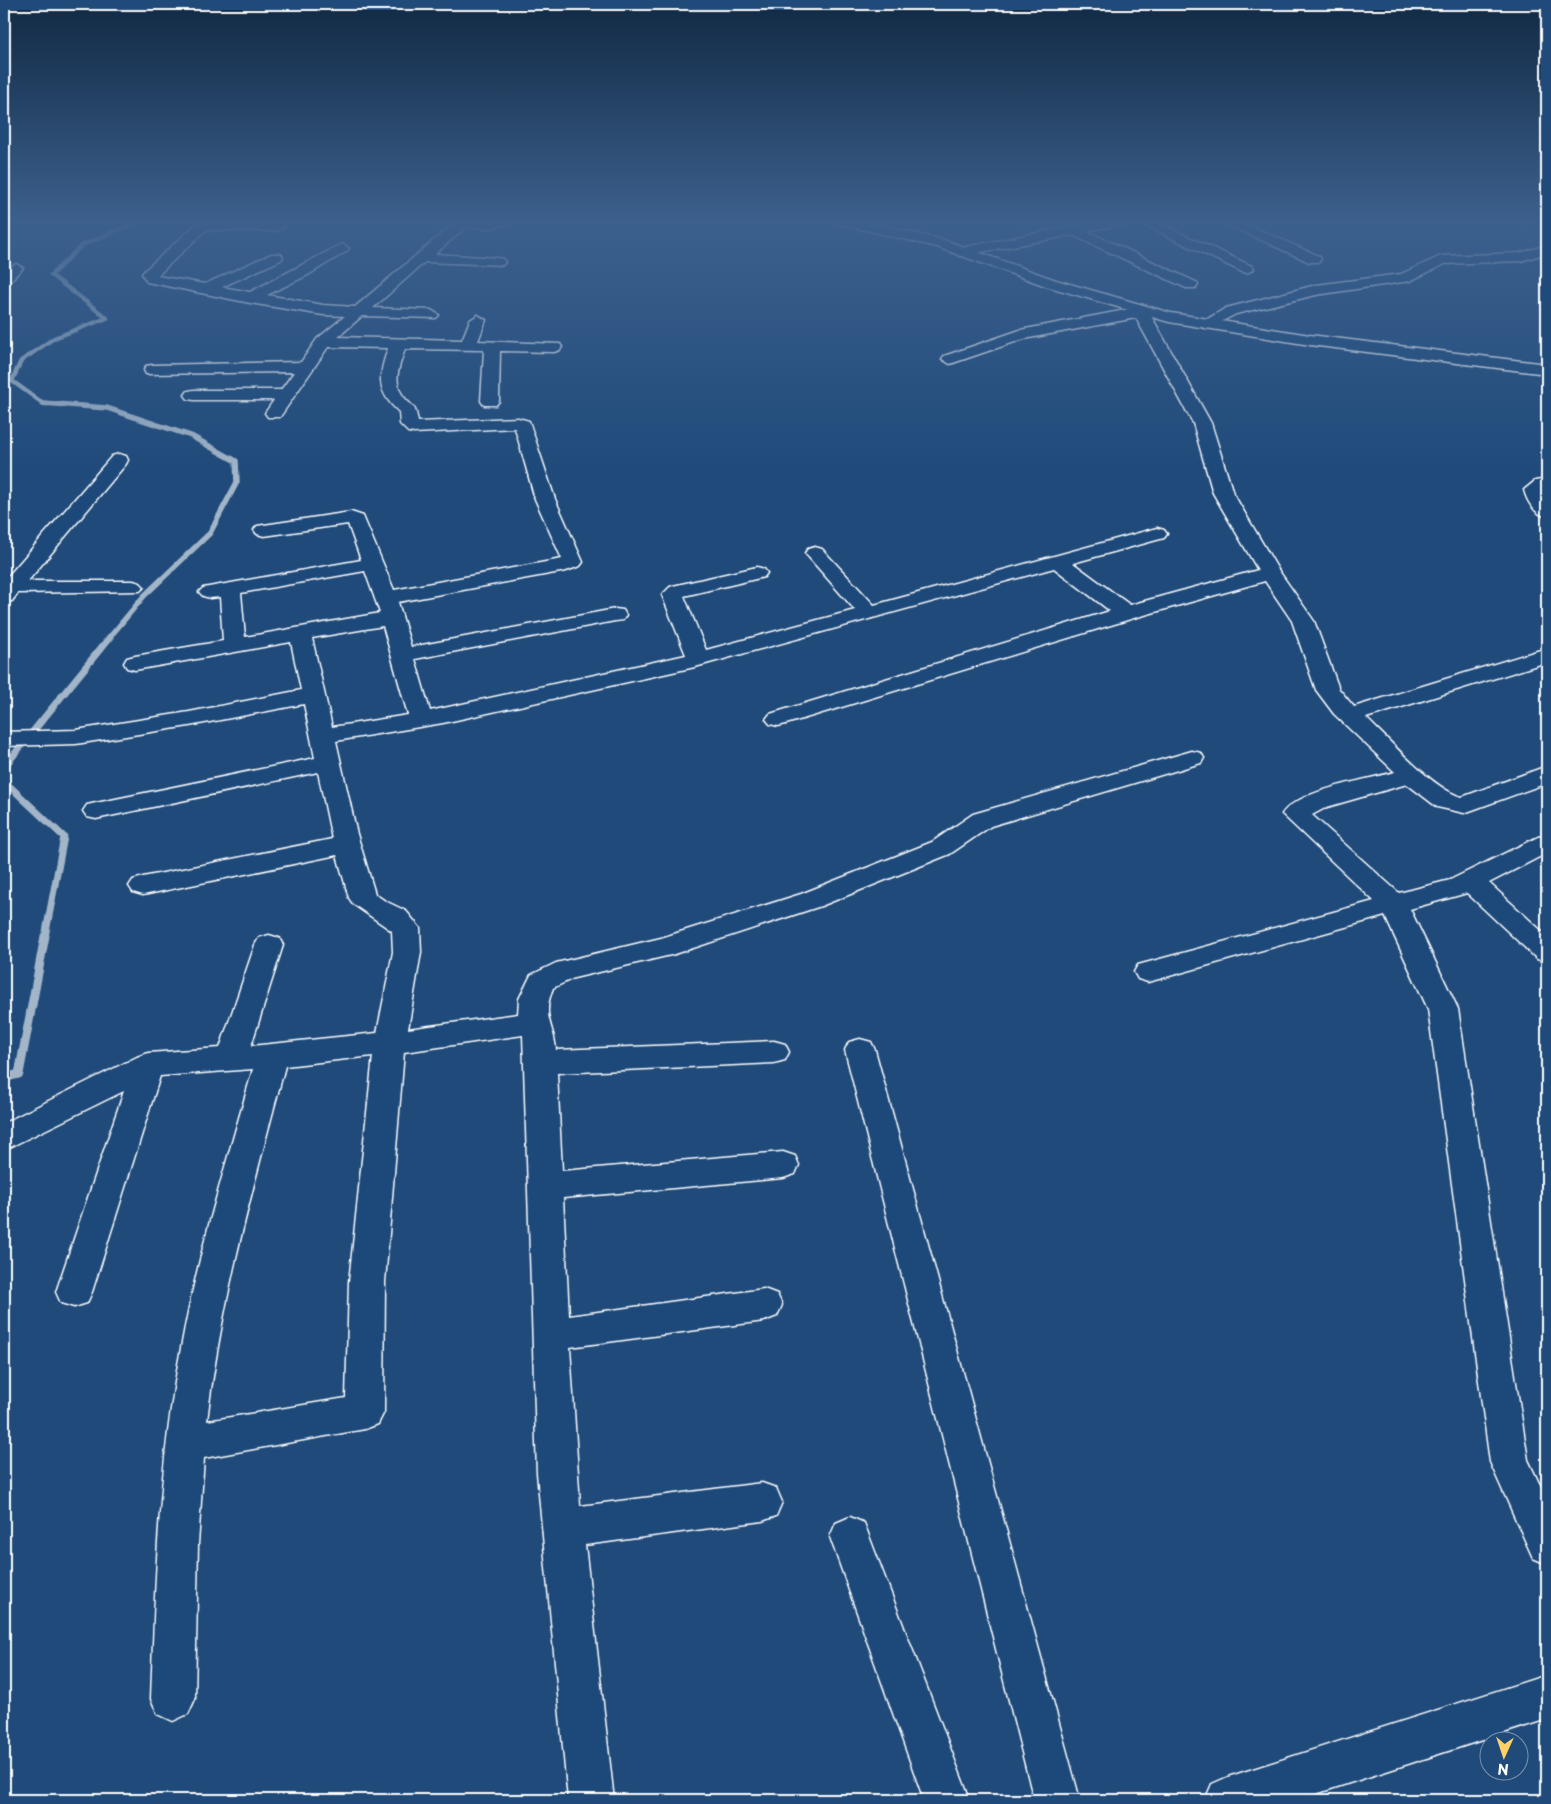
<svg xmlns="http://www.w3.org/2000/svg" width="1551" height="1804" viewBox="0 0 1551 1804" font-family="'Playpen Sans',sans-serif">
  <rect width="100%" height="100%" fill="#1f4a7a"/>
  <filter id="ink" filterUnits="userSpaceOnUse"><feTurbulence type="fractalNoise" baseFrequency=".02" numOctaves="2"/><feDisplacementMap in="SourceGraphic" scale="10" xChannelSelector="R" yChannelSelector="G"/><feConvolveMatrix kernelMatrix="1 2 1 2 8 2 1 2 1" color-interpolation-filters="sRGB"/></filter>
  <g filter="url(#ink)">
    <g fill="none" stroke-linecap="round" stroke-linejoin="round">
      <polyline stroke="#a3b5c8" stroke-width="4.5" points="48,404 44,404 12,381 21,361 54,338 107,318 51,275 82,245 142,220"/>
      <polyline stroke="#a3b5c8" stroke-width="5.5" points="43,403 107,408 191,436 236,461 237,482 210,533 144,596 109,638"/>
      <g stroke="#a3b5c8" stroke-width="7">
        <polyline points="4,767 110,637"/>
        <polyline points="4,781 64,837 45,937"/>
      </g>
      <polyline stroke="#a3b5c8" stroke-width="9" points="4,1078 19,1074 45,936"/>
      <defs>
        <g id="minor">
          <path d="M 201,220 L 277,223 L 284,227 L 277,231 L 206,230 L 157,276 L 205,284 L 271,254 L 281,254 L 283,257 L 281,260 L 222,287 L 250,292 L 342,244 L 349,248 L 347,251 L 308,275 L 267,295 L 323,305 L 355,307 L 458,220 L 515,220 L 513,223 L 490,228 L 466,227 L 435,254 L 498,258 L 503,259 L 505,262 L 503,265 L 425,262 L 373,308 L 431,310 L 439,315 L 436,318 L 362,316 L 338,337 L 462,340 L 470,320 L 478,315 L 486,320 L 478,341 L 560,344 L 562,347 L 560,350 L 554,352 L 500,351 L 499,401 L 496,405 L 484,405 L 481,401 L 484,350 L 405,349 C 400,364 392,381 403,396 C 413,409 415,403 418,422 L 518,418 L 529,421 L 555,499 L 583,562 L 580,566 L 566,571 L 398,602 L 411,647 L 615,609 L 623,610 L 626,615 L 623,620 L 615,621 L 415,659 L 430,711 L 686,655 L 662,595 L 670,587 L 677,585 L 757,567 L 764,569 L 767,573 L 764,577 L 684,596 L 706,650 L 855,610 L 805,553 L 808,549 L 815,547 L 822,549 L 874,605 L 1157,528 L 1164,530 L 1167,534 L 1164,538 L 1073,563 L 1130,605 L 1258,570 L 1213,493 L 1193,423 L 1136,318 L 1024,339 L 950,364 L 942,359 L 944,356 L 1020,330 L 1131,309 L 1134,306 L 1144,306 L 1149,312 L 1211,423 L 1233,493 L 1277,568 L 1314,621 L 1339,689 L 1354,707 L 1547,648 L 1547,662 L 1366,718 C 1388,739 1435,791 1462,797 L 1547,766 L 1547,783 L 1464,813 L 1437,807 L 1407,784 L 1327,807 L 1312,815 L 1399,893 L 1450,880 L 1538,837 L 1547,835 L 1547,853 L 1489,883 L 1547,936 L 1547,962 L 1537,959 L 1467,893 L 1410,909 L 1458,1009 L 1528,1460 L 1547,1500 L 1547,1564 L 1533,1558 L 1490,1462 L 1428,1009 L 1385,916 L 1148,982 L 1138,979 L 1134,972 L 1138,965 L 1374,901 L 1282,814 C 1298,790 1367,780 1395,772 L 1334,714 L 1316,690 L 1292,621 L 1265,581 L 1134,618 L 786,724 L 778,726 L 770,724 L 766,719 L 770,714 L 1110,611 L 1054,568 L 695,667 L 443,723 L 336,741 L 357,834 L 375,894 L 385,901 L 406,911 L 420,928 L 421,952 L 408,1029 L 518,1014 L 519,999 L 531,975 L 556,963 L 661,938 L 801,894 L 932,842 L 973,814 L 1192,751 L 1201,753 L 1204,758 L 1201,763 L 991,826 L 950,854 L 821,906 L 675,954 L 574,978 L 553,988 C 541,1018 554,1024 556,1050 L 774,1041 L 785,1044 L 789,1052 L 785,1060 L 774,1063 L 557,1073 L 562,1171 L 783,1152 L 795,1156 L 799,1165 L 795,1174 L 783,1178 L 563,1198 L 569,1316 L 764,1289 L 777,1294 L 782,1305 L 777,1316 L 764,1321 L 570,1347 L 580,1506 L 762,1483 L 776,1488 L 782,1502 L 776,1516 L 762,1521 L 585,1545 L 614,1800 L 568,1800 L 537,1473 L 523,1035 L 404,1052 L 385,1282 L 384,1412 L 378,1424 L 365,1429 L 204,1458 L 198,1544 L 195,1699 L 188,1714 L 173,1721 L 158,1714 L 151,1699 C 155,1582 159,1463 181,1348 C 198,1253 227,1161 253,1069 L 160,1076 L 92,1292 L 87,1303 L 74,1307 L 61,1303 L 56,1292 L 124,1091 L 4,1150 L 4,1123 L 137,1057 L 148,1053 L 220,1048 L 255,945 L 259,938 L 269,935 L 279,938 L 283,945 L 251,1046 L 377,1033 L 393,952 L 392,931 L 353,904 L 349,898 L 337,855 L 143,895 L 133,892 L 129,886 L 133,880 L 143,877 L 332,839 L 318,772 L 96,819 L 87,817 L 83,811 L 87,805 L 96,803 L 315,758 L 304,704 L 189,726 L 76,744 L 4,746 L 4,732 L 76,730 L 189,712 L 301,690 L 291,642 L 135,670 L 127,668 L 124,663 L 127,658 L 135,656 L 223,641 L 220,597 L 210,598 L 203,596 L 199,592 L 203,588 L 361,560 L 348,524 L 264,536 L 257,534 L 254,530 L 257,526 L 351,512 L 363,516 L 394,590 L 562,559 L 535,499 L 515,428 L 414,433 L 408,432 L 400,424 L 399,412 C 375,390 379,376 388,348 L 328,347 L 280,417 L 268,417 L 265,413 L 274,400 L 194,400 L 188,399 L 185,395 L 188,391 L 194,390 L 281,390 L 294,372 L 146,374 L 144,370 L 146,366 L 152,365 L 301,362 L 317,339 L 345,316 L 323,315 L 250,303 L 147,282 L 142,274 L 144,271 ZM 365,571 L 380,613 L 245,637 L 241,593 ZM 383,626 L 408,715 L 332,727 L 312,638 ZM 373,1056 L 349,1282 L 346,1398 L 207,1421 C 221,1300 254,1184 285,1066 Z"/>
          <polygon points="1103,220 1132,220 1130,223 1087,231 1196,282 1198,285 1196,288 1186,288 1072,235 960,256 953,252 960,248"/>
          <polygon points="1134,220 1152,220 1252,266 1254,269 1247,273 1242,272"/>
          <polygon points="1218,220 1237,220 1319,256 1321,259 1319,262 1309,262"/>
          <polygon points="1547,245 1547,253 1521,261 1445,264 1410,281 1316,295 1236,314 1207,329 1199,324 1226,308 1316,285 1401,274 1441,256 1520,253"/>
          <polygon points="16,264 23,268 9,282 4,283 4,271"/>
          <polygon points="119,454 126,456 128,460 126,464 28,581 133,581 140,583 144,587 140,591 18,593 12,601 4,602 4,581 112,456"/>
          <path d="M 1547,479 L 1547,491 L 1544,492 L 1547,500 L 1547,517 C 1535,514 1527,502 1524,490 L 1535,481 Z"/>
          <polygon points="860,1039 871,1042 875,1050 1080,1800 1034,1800 845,1050 849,1042"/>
          <polygon points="850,1517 864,1523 970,1800 924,1800 830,1537 836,1523"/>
          <polygon points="1547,1675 1547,1719 1297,1800 1205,1800 1212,1784 1228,1777"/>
        </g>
        <polygon id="major" points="833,220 858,220 947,241 1056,280 1171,313 1310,335 1547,364 1547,374 1310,345 1169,322 1046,286 937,247 835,223"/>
      </defs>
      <use href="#minor" stroke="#fff" stroke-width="3"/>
      <use href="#major" stroke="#fff" stroke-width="3"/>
      <use href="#minor" fill="#1f4a7a" fill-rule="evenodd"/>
      <use href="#major" fill="#1f4a7a" fill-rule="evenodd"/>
    </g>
  </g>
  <linearGradient id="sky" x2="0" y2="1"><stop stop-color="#112943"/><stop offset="0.47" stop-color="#3c608d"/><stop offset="1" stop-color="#3c608d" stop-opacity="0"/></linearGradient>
  <rect width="1551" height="473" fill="url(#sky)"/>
  <rect width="1551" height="1804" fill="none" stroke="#1f4a7a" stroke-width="20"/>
  <rect x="10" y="10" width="1531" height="1784" fill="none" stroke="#fff" stroke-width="2" filter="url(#ink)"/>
  <g transform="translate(1504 1756) rotate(183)"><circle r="24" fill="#1f4a7a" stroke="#7992af"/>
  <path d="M0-4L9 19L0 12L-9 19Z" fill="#ffd166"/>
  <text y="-8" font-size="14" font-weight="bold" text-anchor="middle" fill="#ffffff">N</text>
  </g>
</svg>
